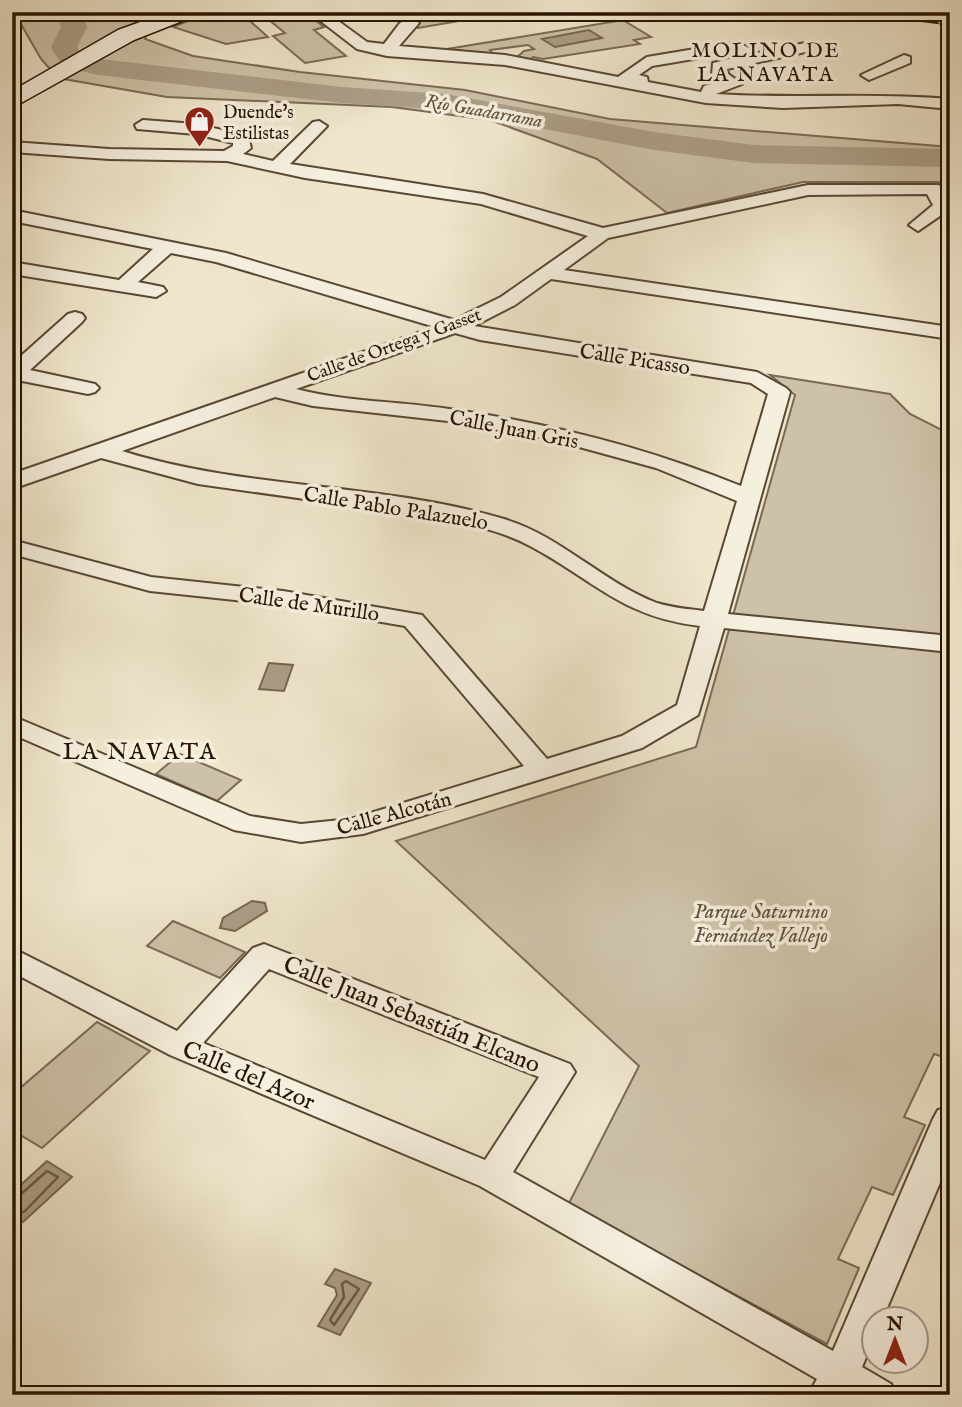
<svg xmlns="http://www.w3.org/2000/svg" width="962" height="1407" viewBox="0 0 962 1407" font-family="'IM FELL English',serif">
  <rect width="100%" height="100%" fill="#efe6cc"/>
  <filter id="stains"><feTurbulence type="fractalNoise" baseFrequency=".00286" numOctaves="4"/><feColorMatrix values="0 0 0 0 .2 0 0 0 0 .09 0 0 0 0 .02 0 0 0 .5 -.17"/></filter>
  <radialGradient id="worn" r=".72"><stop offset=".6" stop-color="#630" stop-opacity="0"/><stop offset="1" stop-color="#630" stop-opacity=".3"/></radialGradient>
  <g fill="#cdc2a9" stroke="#7a6a55" stroke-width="2">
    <polygon points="14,12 154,12 145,39 193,56 300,72 465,90 610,119 950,147 950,182 803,182 667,213 597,159 490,120 392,107 167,97 58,78 41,59"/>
    <polygon points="209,12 240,12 268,37 226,44 173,27"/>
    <polygon points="259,12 305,12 324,27 314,30 346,56 305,63 273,36 285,33"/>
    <polygon points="396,12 511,12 418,28"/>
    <polygon points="623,20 651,37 634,40 640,44 543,59 533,57 529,61 516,58 524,51 534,49 528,45 490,50 493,54 447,49"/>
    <polygon points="770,375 890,394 910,414 950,434 950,1059 934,1054 904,1117 925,1125 893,1195 872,1187 838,1259 859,1268 827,1344 568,1205 639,1066 396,841 696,747 795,395"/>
    <polygon points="180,754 241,780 217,801 156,774"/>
    <polygon points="173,921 245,952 220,978 147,946"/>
    <polygon points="97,1022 150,1051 42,1148 12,1130 12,1095"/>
  </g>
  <g fill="#ab9e87" stroke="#766651" stroke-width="2">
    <polygon points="589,30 602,38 555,47 542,39"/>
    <polygon points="269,663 293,665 284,691 259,689"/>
    <polygon points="252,901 265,903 267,911 235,931 220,928 223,918"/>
    <polygon points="47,1161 72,1177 23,1222 12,1215 12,1193"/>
    <polygon points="335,1269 371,1283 340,1335 318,1326 337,1295 335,1288 325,1284"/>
  </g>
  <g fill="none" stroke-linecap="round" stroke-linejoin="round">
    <g stroke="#695844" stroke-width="2.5">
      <polyline points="12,1197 20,1195 47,1171 58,1177 24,1212 12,1210"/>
      <polygon points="346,1281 359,1289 334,1325 330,1320 344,1297 342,1284"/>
    </g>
    <path fill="#ab9e87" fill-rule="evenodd" d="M 58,12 L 83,12 L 87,27 L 77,47 L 80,54 L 100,59 L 342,87 L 445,94 L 654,132 L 754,145 L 950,149 L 950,167 L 754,163 L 654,150 L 445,110 L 342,103 L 98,75 C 75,69 62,70 51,47 L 61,27 Z"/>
    <defs>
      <g id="street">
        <path d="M 309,12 L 326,12 L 367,42 L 384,44 L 400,23 L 411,18 L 419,23 L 399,46 L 505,55 L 618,77 L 647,57 L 737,42 L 759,53 L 805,43 L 810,45 L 810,51 L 727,69 L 728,74 L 742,84 L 716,94 C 794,99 872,92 950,99 L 950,109 L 898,104 L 783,108 L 706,103 L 505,65 L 387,56 L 357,49 ZM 735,52 L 742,56 L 713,63 L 712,76 L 719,82 L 704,86 L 701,92 L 648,82 L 647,77 L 639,75 L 652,66 Z"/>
        <polygon points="904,55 910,57 910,63 869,80 861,75"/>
        <path d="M 143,120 L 196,124 L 248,136 L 251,148 L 243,154 L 273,161 L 313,122 L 319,121 L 327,126 L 290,164 L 483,194 L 603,228 L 808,185 L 939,185 L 950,202 L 950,209 L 918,231 L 909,225 L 933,205 L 927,194 L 808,195 L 608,238 L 564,270 L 950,327 L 950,339 L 551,279 L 515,305 L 474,326 L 757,372 L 786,388 L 790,392 L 728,614 L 950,636 L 950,652 L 724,628 L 698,715 L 642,748 L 363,834 L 301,842 L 234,830 L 12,734 L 12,716 L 250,816 L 301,824 L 351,819 L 524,766 L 405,626 L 283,605 L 150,591 L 12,554 L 12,540 L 151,577 L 283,591 L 422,615 L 547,759 L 622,736 L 677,705 L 700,626 C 622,617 594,580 530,546 C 504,532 476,526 447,519 L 198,484 L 101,458 L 12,489 L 12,474 L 435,327 L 216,262 L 171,253 L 138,282 L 163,287 L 166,291 L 156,297 L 12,274 L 12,262 L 119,280 L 153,249 L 12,221 L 12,210 L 226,253 L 454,320 L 501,297 L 588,236 L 481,204 L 305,178 L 227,161 L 109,159 L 12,152 L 12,142 L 109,149 L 224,151 L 233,146 L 233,143 L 196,134 L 137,129 L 135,125 ZM 455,333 L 480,340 L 751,383 L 768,394 L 741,486 C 647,448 550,423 449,409 C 398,401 346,402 296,389 ZM 275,397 L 313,406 L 448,421 L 550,439 L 656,468 L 737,501 L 704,611 C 689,609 673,608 657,603 C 602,582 561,536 504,519 C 379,482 246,490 122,451 Z"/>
        <polygon points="75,312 82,314 85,318 82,322 30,370 95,384 99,388 95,392 88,394 12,379 12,364 68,314"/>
        <path d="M 264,944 L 570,1064 L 575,1072 L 513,1172 L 833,1351 L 933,1119 L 938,1110 L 950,1107 L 950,1159 L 882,1320 L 874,1320 L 874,1338 L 862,1367 L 891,1384 L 897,1395 L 808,1395 L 817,1379 L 480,1186 L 170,1055 L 12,972 L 12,948 L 177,1031 L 253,948 ZM 269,969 L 539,1077 L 485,1160 L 203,1043 Z"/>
      </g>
      <polygon id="secondary" points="168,12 198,12 195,16 134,40 12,108 12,91 118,30"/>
    </defs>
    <use href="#street" stroke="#594834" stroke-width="4"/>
    <use href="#secondary" stroke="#271301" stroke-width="3"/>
    <use href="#street" fill="#f5efde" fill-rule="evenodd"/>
    <use href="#secondary" fill="#f5efde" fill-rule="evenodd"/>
    <defs>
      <polyline id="rail" points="859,12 950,23"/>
    </defs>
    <use href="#rail" stroke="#271301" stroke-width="5"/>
    <use href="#rail" stroke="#f5efde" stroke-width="3.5" stroke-dasharray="10" stroke-linecap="butt"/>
  </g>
  <defs>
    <symbol id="shop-pin" viewBox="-11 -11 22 30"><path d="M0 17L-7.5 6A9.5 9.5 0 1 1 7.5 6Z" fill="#8f2418" stroke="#f5efde"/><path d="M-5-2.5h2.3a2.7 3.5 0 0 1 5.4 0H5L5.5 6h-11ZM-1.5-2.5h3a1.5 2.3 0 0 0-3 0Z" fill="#fff"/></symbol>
  </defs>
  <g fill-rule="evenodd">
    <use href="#shop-pin" x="182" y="104" width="35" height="47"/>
  </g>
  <g text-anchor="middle" stroke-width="7" stroke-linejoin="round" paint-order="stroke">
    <g font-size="18" fill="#271301" stroke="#f5efde" text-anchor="start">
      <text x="223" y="118">Duende's<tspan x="223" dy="21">Estilistas</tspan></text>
    </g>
    <g font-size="18" fill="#271301" stroke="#f5efde">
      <text transform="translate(394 345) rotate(-20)" y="6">Calle de Ortega y Gasset</text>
    </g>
    <g font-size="19" font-style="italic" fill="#62523d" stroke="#f5efde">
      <text transform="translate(484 110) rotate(10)" y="7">Río Guadarrama</text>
    </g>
    <g font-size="21" letter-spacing="2" fill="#271301" stroke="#f5efde">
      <text x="766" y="57">MOLINO DE<tspan x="766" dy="24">LA NAVATA</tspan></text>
    </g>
    <g font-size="21" fill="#271301" stroke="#f5efde">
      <text transform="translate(635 359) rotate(9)" y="7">Calle Picasso</text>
      <text transform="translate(514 429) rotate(11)" y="7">Calle Juan Gris</text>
      <text transform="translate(396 508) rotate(9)" y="7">Calle Pablo Palazuelo</text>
      <text transform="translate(309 604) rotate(8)" y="7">Calle de Murillo</text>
      <text transform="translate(394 813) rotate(-15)" y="7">Calle Alcotán</text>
    </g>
    <g font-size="21" font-style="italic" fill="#61503c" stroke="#f5efde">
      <text x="761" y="918">Parque Saturnino<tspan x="761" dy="24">Fernández Vallejo</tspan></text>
    </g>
    <g font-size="24" letter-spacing="2" fill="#271301" stroke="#f5efde">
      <text x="140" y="759">LA NAVATA</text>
    </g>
    <g font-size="24" fill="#271301" stroke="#f5efde">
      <text transform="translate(412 1014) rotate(22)" y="8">Calle Juan Sebastián Elcano</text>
      <text transform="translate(249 1075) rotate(23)" y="8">Calle del Azor</text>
    </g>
  </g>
  <rect width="962" height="1407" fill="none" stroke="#efe6cc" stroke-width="42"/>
  <rect x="14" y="14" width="934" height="1379" fill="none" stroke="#271301" stroke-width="3.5"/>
  <rect x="21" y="21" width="920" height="1365" fill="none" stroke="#271301" stroke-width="2"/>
  <g transform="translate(895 1340)"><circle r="33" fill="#f5efde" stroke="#a39786" stroke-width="2"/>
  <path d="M0-5L12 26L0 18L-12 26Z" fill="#8f2418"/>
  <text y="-10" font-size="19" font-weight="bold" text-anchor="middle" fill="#271301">N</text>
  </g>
  <rect width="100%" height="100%" filter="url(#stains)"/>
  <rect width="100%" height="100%" fill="url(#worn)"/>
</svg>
